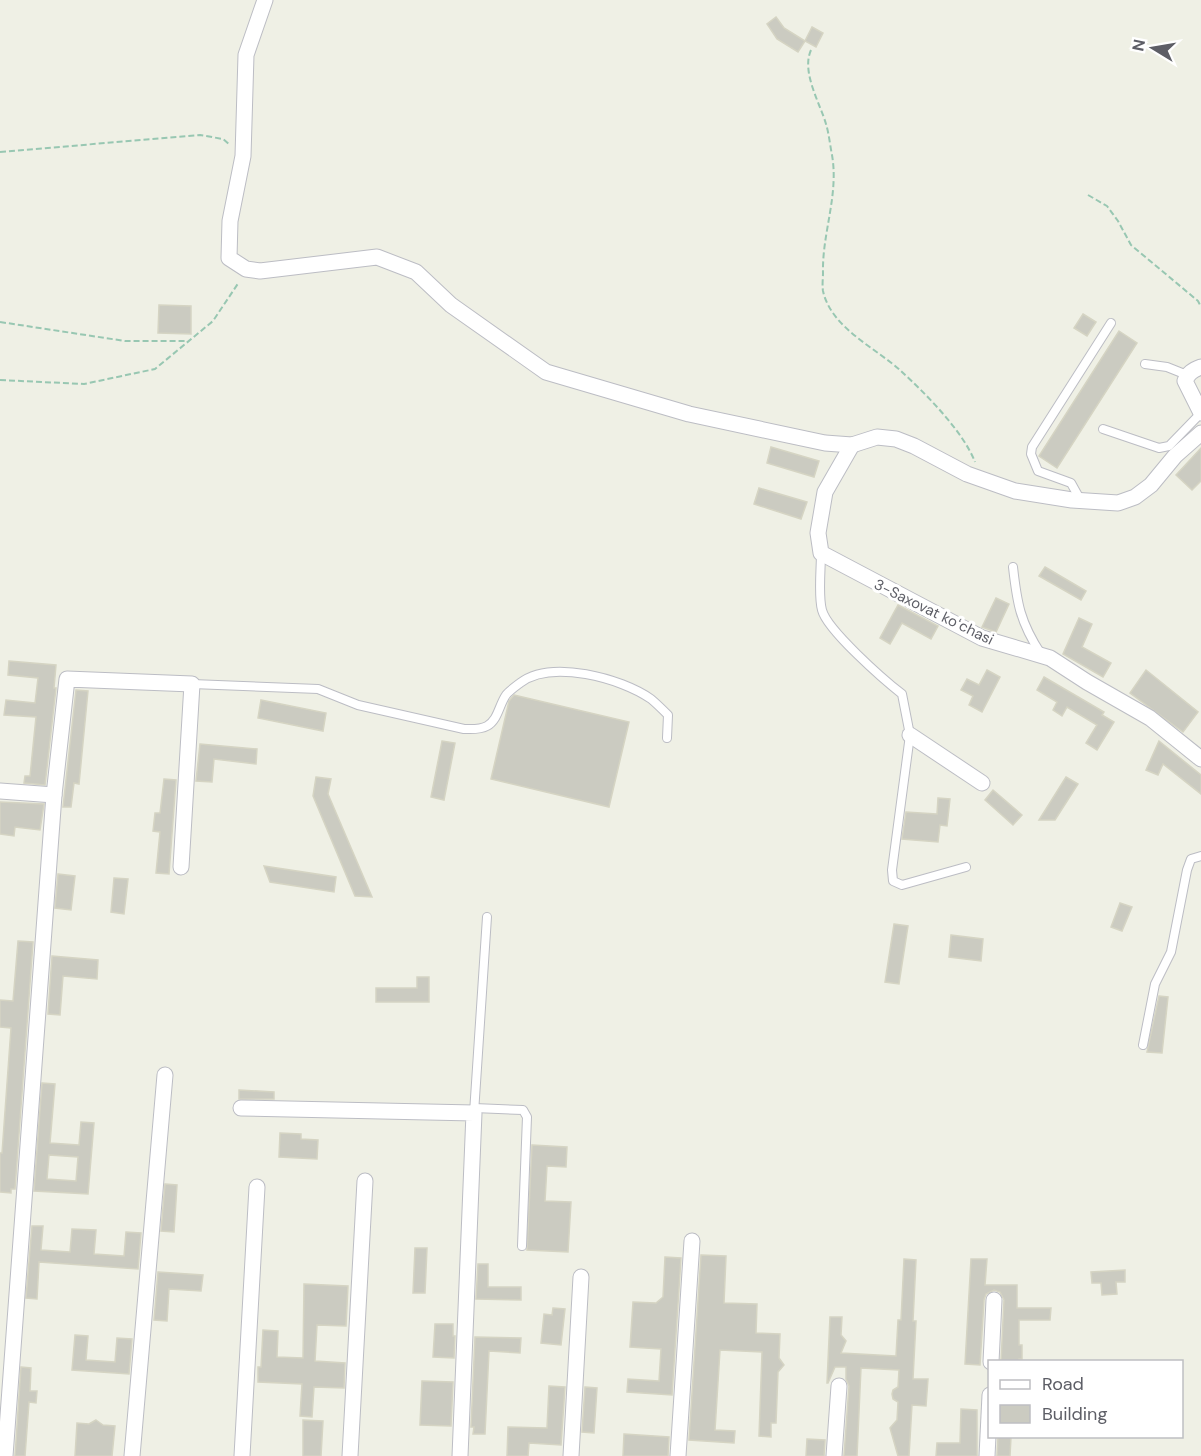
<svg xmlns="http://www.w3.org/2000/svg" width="1201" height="1456" viewBox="0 0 1201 1456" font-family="'DM Sans',sans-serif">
  <rect width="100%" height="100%" fill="#eff0e5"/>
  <g fill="#cbcbc1" stroke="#d5d4c3" stroke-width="1.5" fill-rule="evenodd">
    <polygon points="776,17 784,28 805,41 798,52 777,39 767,24"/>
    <polygon points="812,27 823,33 816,47 805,41"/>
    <polygon points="159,305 191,306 191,334 158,333"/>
    <polygon points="1083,314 1096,322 1087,336 1074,328"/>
    <polygon points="1119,331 1137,343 1057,468 1039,456"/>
    <polygon points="771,447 819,461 814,477 767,463"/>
    <polygon points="1201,448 1201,481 1192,490 1176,475"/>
    <polygon points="759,488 807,502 801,519 754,504"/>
    <polygon points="1045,567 1086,591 1081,600 1039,576"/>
    <polygon points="996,598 1009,604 996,632 982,627"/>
    <polygon points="898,605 938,626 931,639 902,623 890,644 880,638"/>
    <polygon points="1079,618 1092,624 1082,647 1111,663 1103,677 1063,654"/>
    <polygon points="9,661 56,665 54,688 56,688 45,785 24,783 25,776 30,776 36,717 4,715 6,700 35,703 38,678 8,675"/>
    <polygon points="987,670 1000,677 982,712 969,705 973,696 961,690 967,679 979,685"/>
    <polygon points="1146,670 1198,712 1183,732 1130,693"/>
    <polygon points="1044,677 1104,712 1102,715 1114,722 1097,750 1086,743 1097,725 1067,707 1062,716 1053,710 1057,702 1037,690"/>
    <polygon points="76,690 88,691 79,784 74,783 71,807 63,807"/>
    <polygon points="514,695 629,722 609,807 491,779 509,701"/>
    <polygon points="261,700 326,713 323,731 258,718"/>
    <polygon points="442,741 455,743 444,800 431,797"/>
    <polygon points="1159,741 1201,775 1201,794 1163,764 1158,775 1146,770"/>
    <polygon points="200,744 257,749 256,764 214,759 212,782 196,781"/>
    <polygon points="316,777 331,779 328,794 372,897 355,896 313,796"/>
    <polygon points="1066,777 1078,784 1055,820 1039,820"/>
    <polygon points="164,779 176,780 169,874 156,873 160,832 153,831 155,813 160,813"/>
    <polygon points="993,790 1022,815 1013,825 985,800"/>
    <polygon points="938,798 950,799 947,826 940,825 938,842 902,839 906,812 937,814"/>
    <polygon points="0,802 44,804 40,830 15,827 14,836 0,834"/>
    <polygon points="264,866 336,877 334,892 270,882"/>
    <polygon points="58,874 75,876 71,910 55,908"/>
    <polygon points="114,878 128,879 124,914 111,912"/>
    <polygon points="1120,903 1132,907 1122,931 1111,927"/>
    <polygon points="894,924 908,926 899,984 885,982"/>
    <polygon points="951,935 983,939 981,961 949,957"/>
    <polygon points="18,941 33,942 15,1189 11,1189 11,1193 0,1192 0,1153 2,1153 11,1028 0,1027 0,1000 13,1001"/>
    <polygon points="52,956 98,960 97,979 63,976 60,1015 48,1014"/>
    <polygon points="417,977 429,977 429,1002 376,1002 376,988 417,988"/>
    <polygon points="1159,996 1168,997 1162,1053 1147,1052"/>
    <path d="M 42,1083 L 55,1084 L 50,1143 L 79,1145 L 81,1122 L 94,1123 L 88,1194 L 34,1191 ZM 49,1155 L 78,1157 L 76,1181 L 47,1179 Z"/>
    <polygon points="239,1090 274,1092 274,1099 239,1099"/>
    <polygon points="280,1133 301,1134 301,1139 318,1140 317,1159 279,1157"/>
    <polygon points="532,1145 567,1147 566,1167 547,1166 545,1201 571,1202 568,1252 527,1250"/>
    <polygon points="165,1184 177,1185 174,1232 161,1231"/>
    <polygon points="32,1226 43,1226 41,1250 70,1252 72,1229 96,1230 94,1254 124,1256 126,1232 141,1233 138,1269 39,1262 37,1299 26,1298"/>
    <polygon points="415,1248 427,1248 425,1293 413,1293"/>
    <polygon points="701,1255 726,1256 724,1303 757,1304 756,1333 780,1334 779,1358 784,1365 778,1372 776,1423 771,1423 771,1437 759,1436 762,1352 720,1350 715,1430 735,1431 734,1443 689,1440"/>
    <polygon points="665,1257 681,1258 672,1395 627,1392 628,1379 659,1381 661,1349 630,1347 633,1302 656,1303 663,1297"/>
    <polygon points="904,1259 916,1260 913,1321 916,1321 913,1379 928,1379 926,1406 912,1405 909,1456 898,1456 890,1428 897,1420 898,1402 893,1399 892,1394 893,1390 898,1387 899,1370 861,1368 857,1456 844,1456 849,1386 846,1379 846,1367 835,1367 828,1383 827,1383 830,1317 842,1317 841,1335 846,1341 841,1353 896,1356 898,1320 901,1320"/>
    <polygon points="971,1259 987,1259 985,1285 1017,1285 1017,1308 1051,1308 1050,1320 1019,1320 1019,1345 1022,1345 1022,1359 1019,1359 1019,1362 1001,1362 1004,1300 1000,1292 994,1290 986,1294 984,1300 980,1365 965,1364"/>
    <polygon points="478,1264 488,1264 488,1287 521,1287 521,1300 476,1299"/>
    <polygon points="1125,1270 1125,1282 1116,1282 1117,1294 1102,1295 1101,1283 1092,1283 1091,1272"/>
    <polygon points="158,1272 203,1275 201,1291 169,1289 167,1321 154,1320"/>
    <polygon points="304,1284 348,1286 346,1326 317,1325 315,1361 345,1363 344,1388 314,1387 312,1417 300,1416 302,1384 258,1382 258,1367 261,1367 263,1330 278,1331 277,1357 303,1358"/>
    <polygon points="553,1308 565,1309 561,1345 541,1343 544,1314 552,1315"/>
    <polygon points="435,1324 453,1324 453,1336 455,1336 454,1358 433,1357"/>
    <polygon points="75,1335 88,1336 86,1360 115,1362 117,1338 132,1339 129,1374 72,1370"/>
    <polygon points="475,1337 521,1338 520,1353 489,1351 485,1434 473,1434 474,1427 471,1427"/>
    <polygon points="21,1367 31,1368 30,1391 37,1391 36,1403 29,1402 25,1456 15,1456"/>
    <polygon points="422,1381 453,1382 451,1426 420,1425"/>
    <polygon points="549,1386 565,1387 561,1445 529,1443 528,1456 507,1456 508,1427 547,1428"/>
    <polygon points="585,1387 597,1388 594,1433 582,1432"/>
    <polygon points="961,1409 977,1410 977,1456 936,1456 937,1443 960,1443"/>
    <polygon points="96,1420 103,1425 115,1426 112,1456 75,1456 77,1423 89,1424"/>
    <polygon points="303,1420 323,1421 321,1456 303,1456"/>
    <polygon points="624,1434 669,1437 668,1456 623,1456"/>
    <polygon points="998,1437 1011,1437 1010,1456 997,1456"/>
    <polygon points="807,1439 825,1440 824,1456 806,1456"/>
  </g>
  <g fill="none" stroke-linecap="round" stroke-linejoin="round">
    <defs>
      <g id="service">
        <polyline points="1145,364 1167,367 1187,375"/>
        <polyline points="1103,429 1159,448 1169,446 1201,413"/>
        <polyline points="1081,501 1071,483 1038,471 1031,454 1032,447 1111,323"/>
        <path d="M 821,553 C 821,569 818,596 822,610 C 827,630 884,680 902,694 L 910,735 L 892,870 L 893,881 L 902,885 L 966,867"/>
        <path d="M 1013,567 C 1017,603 1020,622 1041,654"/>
        <path d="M 192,684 L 318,689 L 358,705 L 464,729 C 471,729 480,730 487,726 C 498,720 499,705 506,695 C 509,691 516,686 520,683 C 551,659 621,678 651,699 C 657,704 663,710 668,715 L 667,738"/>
        <polyline points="1143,1045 1155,984 1171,952 1187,870 1191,859 1201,856"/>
        <polyline points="474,1108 523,1110 527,1117 522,1246"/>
        <polyline points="474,1113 487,917"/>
      </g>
      <g id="minor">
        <polyline points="265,0 246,55 243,156 230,221 229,258 246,269 260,271 377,257 416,272 451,305 546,372 689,414 825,443 852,445 877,437 896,439 914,446 967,474 1015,491 1072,500 1118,503 1135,497 1151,485 1175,456 1201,433"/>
        <path d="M 1201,367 C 1193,370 1188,373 1185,381 L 1201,413"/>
        <polyline points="852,445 825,492 818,533 821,553 982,638 1050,658 1087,682 1150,718 1201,759"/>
        <polyline points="910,735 982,783"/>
        <polyline points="0,791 54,795"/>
        <polyline points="241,1108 474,1113 460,1456"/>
        <polyline points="991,1362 994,1300"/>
        <polyline points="5,1456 54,795 67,679 192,684 181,867"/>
        <polyline points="132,1456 165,1075"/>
        <polyline points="242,1456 257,1187"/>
        <polyline points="350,1456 365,1181"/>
        <polyline points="571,1456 581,1277"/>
        <polyline points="678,1456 692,1241"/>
        <polyline points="834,1456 839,1386"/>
        <polyline points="987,1456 990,1395"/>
      </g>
    </defs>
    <use href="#service" stroke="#bcbdc4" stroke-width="10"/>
    <use href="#minor" stroke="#bcbdc4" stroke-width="17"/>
    <g stroke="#98c7b2" stroke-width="2" stroke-dasharray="6 3" stroke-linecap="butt">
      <path d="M 811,50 C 801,72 820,103 826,124 C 829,134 830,145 832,155 C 839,195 822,233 823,273 C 823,278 822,285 823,291 C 831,328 876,348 901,371 C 925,393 963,431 975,462"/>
      <polyline points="0,152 200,135 223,139 230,145"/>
      <polyline points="1088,195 1107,206 1118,221 1131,245 1198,301 1201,307"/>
      <polyline points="0,322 125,341 186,341"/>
      <polyline points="0,380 84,384 155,369 213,321 239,282"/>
    </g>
    <use href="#service" stroke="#fff" stroke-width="8"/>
    <use href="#minor" stroke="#fff" stroke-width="15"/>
  </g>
  <g text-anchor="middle" stroke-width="6" stroke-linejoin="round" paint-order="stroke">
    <g font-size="15" fill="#5d5e66" stroke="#fff">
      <text transform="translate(934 612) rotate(26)" y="5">3-Saxovat koʻchasi</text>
    </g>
  </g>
  <rect x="988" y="1360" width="195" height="78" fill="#ffffff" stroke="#bebfc2" stroke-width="1.5"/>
  <rect x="1000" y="1380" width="30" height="9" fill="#ffffff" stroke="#bebfc2" stroke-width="1.5"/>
  <text x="1042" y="1390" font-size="18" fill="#5d5e66">Road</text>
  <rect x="1000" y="1405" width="30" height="18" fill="#cbcbc1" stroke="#bebfc2" stroke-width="1.5"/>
  <text x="1042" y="1420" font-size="18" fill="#5d5e66">Building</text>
  <g transform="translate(1153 48) rotate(281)" stroke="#ffffff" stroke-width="4.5" paint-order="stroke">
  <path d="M0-4.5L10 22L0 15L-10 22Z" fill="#5d5e66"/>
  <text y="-9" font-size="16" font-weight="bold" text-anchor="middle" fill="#5d5e66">N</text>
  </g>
</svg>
